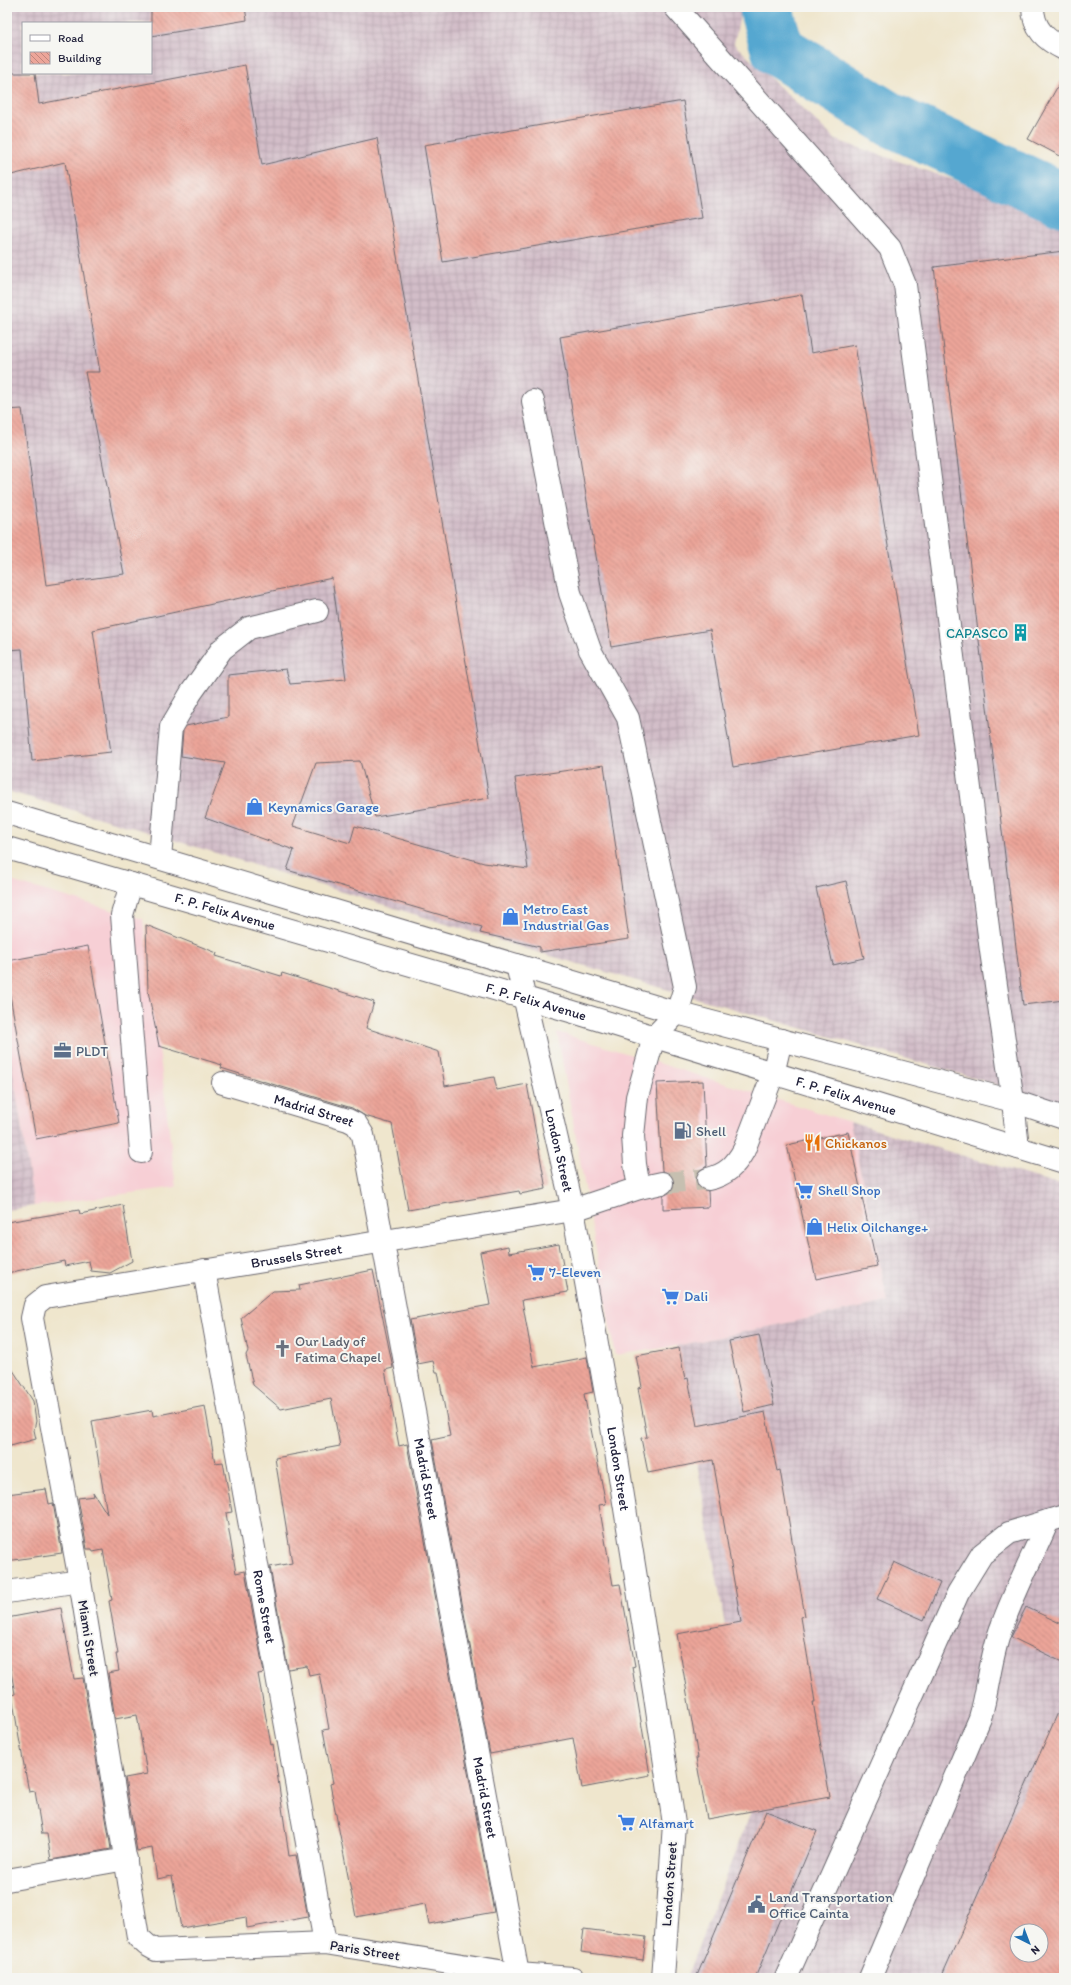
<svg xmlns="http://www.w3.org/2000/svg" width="1071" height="1985" viewBox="0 0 1071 1985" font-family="Itim,sans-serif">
  <defs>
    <pattern id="industrial-grid" width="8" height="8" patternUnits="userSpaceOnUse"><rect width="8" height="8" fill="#d2bdc8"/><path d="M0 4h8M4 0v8" fill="none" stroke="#b4a2ad"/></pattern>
    <pattern id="building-back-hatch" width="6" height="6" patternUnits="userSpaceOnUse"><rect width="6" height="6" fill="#eca599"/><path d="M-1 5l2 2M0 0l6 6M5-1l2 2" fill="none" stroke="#bf867e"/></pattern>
  </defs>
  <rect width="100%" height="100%" fill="#f6f6f2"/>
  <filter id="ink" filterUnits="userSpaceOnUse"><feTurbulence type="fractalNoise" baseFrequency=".025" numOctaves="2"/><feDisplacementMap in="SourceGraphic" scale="8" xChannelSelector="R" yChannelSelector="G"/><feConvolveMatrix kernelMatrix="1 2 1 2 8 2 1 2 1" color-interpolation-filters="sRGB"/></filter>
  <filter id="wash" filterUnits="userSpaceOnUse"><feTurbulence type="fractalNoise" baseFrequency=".012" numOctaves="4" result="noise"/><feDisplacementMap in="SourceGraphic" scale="16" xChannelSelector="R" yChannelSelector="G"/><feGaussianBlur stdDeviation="0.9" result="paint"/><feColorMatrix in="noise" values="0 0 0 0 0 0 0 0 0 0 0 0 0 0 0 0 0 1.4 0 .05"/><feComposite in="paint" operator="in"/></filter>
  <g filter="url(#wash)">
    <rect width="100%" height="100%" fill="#efe6cd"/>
    <g fill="#f7cfd5">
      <polygon points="7,880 143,919 176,1187 34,1206 7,1035"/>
      <polygon points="557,1032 850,1122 888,1302 677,1346 615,1355"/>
    </g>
    <g fill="url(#industrial-grid)" fill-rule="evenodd">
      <path d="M 7,7 L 742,7 L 734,44 L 836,140 L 1064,217 L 1064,1104 L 537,952 L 141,830 L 7,791 ZM 23,23 L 151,23 L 151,73 L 23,73 Z"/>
      <polygon points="7,1035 34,1206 7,1210"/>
      <path d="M 850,1122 L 1064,1186 L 1064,1978 L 686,1978 L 755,1801 L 677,1346 L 888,1302 ZM 1017,1931 L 1041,1931 L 1041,1955 L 1017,1955 Z"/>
    </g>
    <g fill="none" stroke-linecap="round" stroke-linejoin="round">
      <polyline stroke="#54a7d0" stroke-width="54" points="767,7 767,13 778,50 891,120 1064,200"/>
    </g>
    <g id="blocks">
      <g fill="url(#building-back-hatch)" fill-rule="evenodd">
        <polygon points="151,7 245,7 247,20 151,36"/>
        <polygon points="245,65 262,165 377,138 489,798 375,817 360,761 316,763 293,826 350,843 355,826 484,863 528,869 515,778 604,765 629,939 540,952 540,947 480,933 482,927 287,870 294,850 205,818 225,763 181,756 183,731 186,726 228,717 228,675 286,669 290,684 346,679 332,578 93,630 111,752 32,761 22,649 7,650 7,410 22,409 46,585 124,574 85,372 100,372 65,162 7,176 7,73 35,73 39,104"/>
        <polygon points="1064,75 1064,158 1028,139"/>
        <polygon points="683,101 702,218 443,262 424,145"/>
        <polygon points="1064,251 1064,1000 1023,1005 934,267"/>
        <polygon points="802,295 811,353 855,345 919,735 733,767 710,630 611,647 560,337"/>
        <polygon points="846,881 864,958 833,965 816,888"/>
        <polygon points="146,925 217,953 216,956 281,976 282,973 374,1002 366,1028 439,1052 445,1086 494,1077 497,1090 527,1084 546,1189 520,1194 519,1191 408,1210 392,1124 365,1116 352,1108 272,1084 221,1068 222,1065 159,1046 148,991"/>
        <polygon points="88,946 119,1123 36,1139 7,979 7,961"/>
        <polygon points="703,1081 707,1166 699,1171 696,1176 696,1182 700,1188 708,1191 709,1207 663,1209 663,1196 671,1192 674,1186 674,1181 671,1174 662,1171 657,1083"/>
        <polygon points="848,1132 877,1266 816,1279 787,1145"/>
        <polygon points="123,1205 132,1261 110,1273 91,1271 89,1261 65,1266 64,1261 7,1273 7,1222 79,1210 80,1214"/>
        <polygon points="559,1244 568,1292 522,1300 534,1367 587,1357 593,1392 584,1394 606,1504 599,1505 613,1585 620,1584 635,1666 632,1667 650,1775 582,1788 573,1738 490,1754 432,1440 450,1436 438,1372 436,1372 433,1361 418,1364 410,1320 490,1305 480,1252 508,1246 509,1253"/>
        <polygon points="373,1270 393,1368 385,1370 399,1446 407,1444 494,1912 429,1924 425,1904 356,1917 330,1784 333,1783 323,1730 329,1729 319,1673 309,1675 307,1666 288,1669 270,1567 292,1563 275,1458 340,1446 331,1399 281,1409 253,1385 246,1355 248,1351 241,1318 273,1291 300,1290 299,1285"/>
        <polygon points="759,1335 774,1405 744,1412 729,1341"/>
        <polygon points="679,1348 685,1379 688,1378 697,1426 765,1412 777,1471 780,1470 805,1616 801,1617 815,1702 813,1702 830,1797 707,1819 696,1758 698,1758 677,1634 741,1622 713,1460 648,1473 641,1438 647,1437 638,1388 642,1387 636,1356"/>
        <polygon points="7,1361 33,1401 36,1421 34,1430 36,1439 7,1447"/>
        <polygon points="205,1406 215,1463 223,1462 232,1512 226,1513 236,1573 245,1571 264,1673 258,1674 271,1745 273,1744 289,1856 296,1855 308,1917 247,1928 246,1917 181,1928 172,1876 157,1879 152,1848 137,1851 125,1778 147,1774 137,1715 115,1719 108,1673 119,1671 116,1654 118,1654 109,1601 112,1600 103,1550 93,1552 92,1549 87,1549 78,1498 94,1496 93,1492 107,1514 92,1421 152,1410 153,1416"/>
        <polygon points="46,1489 49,1504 53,1503 62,1553 7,1561 7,1494"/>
        <polygon points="894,1562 940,1583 924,1620 877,1599"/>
        <polygon points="1026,1607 1064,1625 1064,1663 1011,1637"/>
        <polygon points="61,1608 74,1679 83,1678 111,1849 51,1860 47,1834 42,1834 35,1791 29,1792 19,1738 12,1695 15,1694 7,1649 7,1618"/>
        <path d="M 1064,1699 L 1064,1978 L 941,1978 ZM 1017,1931 L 1041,1931 L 1041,1955 L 1017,1955 Z"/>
        <polygon points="766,1811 817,1831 755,1978 696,1978"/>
        <polygon points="584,1929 646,1937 643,1960 581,1952"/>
      </g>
    </g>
  </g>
  <g filter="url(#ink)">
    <use href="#blocks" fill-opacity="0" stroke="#6a676e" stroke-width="1"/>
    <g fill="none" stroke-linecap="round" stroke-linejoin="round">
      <polyline stroke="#c6bfb0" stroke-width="22" stroke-dasharray="22 11" stroke-linecap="butt" points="662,1183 708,1179"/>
      <defs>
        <g id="minor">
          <polyline points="675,7 890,248 905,285 991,951 1013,1101 1018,1148"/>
          <path d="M 1033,7 C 1033,29 1046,40 1064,49"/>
          <polyline points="533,401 570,593 590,650 628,718 685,987 677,1013 654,1037 637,1097 633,1136 635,1164 639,1188 662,1183"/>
          <polyline points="160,858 171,727 191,693 222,649 249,628 317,611"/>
          <polyline points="131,884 122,915 141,1152"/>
          <path id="s1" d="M 517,965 L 573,1210 L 612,1427 L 655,1697 L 674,1824 L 663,1978"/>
          <path id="s2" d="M 223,1083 L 348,1120 L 356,1124 L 363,1135 L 518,1974"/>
          <path d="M 708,1179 C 726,1175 735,1166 744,1150 L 773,1074 L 781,1040"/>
          <path id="s3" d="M 204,1270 L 325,1943"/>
          <polyline points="7,1592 80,1581"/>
          <polyline points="7,1880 126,1859"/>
          <path id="s4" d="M 573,1978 L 518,1974 L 325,1943 L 156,1950 L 147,1945 L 138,1937 L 80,1581 L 32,1318 L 35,1305 L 45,1297 L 573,1210 L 639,1188"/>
          <polyline points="786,1978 958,1593 982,1554 1009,1533 1064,1516"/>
          <path d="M 870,1978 L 980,1718 C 989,1688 990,1656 1002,1626 C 1015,1590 1033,1556 1048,1521"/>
        </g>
        <g id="major">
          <polyline points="7,813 677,1013 1013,1101 1064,1118"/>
          <path id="s5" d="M 7,848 L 570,1011 L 1064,1162"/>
        </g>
      </defs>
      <use href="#minor" stroke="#6a676e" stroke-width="24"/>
      <use href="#major" stroke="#6a676e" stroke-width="24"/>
      <use href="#minor" stroke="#fff" stroke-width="22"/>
      <use href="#major" stroke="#fff" stroke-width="22"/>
    </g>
  </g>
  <defs>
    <symbol id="building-bare" viewBox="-9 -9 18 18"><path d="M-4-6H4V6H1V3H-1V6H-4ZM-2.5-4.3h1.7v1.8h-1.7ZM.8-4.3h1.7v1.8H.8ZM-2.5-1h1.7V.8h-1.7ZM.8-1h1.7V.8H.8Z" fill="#0f9aa8" stroke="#f6f6f2" stroke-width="2.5" paint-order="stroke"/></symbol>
    <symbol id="shop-bare" viewBox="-9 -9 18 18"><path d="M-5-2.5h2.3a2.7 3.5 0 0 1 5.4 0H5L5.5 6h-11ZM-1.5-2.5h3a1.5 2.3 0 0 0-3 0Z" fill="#3f7fe0" stroke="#f6f6f2" stroke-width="2.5" paint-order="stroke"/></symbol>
    <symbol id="office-bare" viewBox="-9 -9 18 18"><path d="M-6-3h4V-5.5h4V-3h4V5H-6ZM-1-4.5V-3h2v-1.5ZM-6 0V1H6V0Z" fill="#5c6f8a" stroke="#f6f6f2" stroke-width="2.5" paint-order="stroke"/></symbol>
    <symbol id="fuel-bare" viewBox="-9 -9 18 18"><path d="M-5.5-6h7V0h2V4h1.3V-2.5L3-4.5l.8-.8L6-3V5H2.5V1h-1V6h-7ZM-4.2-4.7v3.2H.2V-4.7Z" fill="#5c6f8a" stroke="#f6f6f2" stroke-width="2.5" paint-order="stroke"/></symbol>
    <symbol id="restaurant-bare" viewBox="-9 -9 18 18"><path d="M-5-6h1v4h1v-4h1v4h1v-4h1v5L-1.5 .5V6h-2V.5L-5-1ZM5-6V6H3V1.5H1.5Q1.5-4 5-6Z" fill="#e8710a" stroke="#f6f6f2" stroke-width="2.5" paint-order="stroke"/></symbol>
    <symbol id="supermarket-bare" viewBox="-9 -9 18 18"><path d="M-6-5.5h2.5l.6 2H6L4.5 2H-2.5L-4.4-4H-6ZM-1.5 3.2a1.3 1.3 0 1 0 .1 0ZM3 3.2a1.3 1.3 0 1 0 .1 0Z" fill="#3f7fe0" stroke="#f6f6f2" stroke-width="2.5" paint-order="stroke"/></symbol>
    <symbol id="church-bare" viewBox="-9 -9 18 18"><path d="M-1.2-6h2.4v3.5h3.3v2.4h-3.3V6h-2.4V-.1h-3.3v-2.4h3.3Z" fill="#6b7280" stroke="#f6f6f2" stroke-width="2.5" paint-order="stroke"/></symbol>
    <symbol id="civic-bare" viewBox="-9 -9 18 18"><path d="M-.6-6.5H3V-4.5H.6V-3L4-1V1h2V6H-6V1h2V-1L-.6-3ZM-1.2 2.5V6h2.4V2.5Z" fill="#5c6f8a" stroke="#f6f6f2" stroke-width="2.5" paint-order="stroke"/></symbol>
  </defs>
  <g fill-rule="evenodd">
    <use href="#building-bare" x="1008" y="620" width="25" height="25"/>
    <use href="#shop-bare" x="242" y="794" width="25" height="25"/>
    <use href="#shop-bare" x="498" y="904" width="25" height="25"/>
    <use href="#office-bare" x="50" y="1038" width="25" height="25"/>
    <use href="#fuel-bare" x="670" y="1118" width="25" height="25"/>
    <use href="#restaurant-bare" x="800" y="1130" width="25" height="25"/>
    <use href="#supermarket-bare" x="792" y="1178" width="25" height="25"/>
    <use href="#shop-bare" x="802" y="1214" width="25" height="25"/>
    <use href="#supermarket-bare" x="524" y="1260" width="25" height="25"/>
    <use href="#supermarket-bare" x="658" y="1284" width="25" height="25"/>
    <use href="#church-bare" x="270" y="1336" width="25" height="25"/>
    <use href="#supermarket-bare" x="614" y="1810" width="25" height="25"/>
    <use href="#civic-bare" x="744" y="1892" width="25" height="25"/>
  </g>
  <g text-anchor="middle" stroke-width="4" stroke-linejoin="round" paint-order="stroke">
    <g font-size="14" fill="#0d838f" stroke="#f6f6f2" text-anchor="end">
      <text x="1008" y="638">CAPASCO</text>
    </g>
    <g font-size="14" fill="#366cbe" stroke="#f6f6f2" text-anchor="start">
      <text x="268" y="812">Keynamics Garage</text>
      <text x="523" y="914">Metro East<tspan x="523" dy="16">Industrial Gas</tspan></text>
      <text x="818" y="1195">Shell Shop</text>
      <text x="827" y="1232">Helix Oilchange+</text>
      <text x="549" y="1277">7-Eleven</text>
      <text x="684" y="1301">Dali</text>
      <text x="639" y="1828">Alfamart</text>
    </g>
    <g font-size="14" fill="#22223b" stroke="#f6f6f2">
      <text dy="5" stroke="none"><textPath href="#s5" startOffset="227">F. P. Felix Avenue</textPath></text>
      <text dy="5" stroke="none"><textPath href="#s5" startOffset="551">F. P. Felix Avenue</textPath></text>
      <text dy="5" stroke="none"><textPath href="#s5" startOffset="875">F. P. Felix Avenue</textPath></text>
      <text dy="5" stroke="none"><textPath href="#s2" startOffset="95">Madrid Street</textPath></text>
      <text dy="5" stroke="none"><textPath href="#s1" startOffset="190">London Street</textPath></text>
      <text dy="5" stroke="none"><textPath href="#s4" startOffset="1351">Brussels Street</textPath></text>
      <text dy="5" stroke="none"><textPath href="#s1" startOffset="514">London Street</textPath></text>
      <text dy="5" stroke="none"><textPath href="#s2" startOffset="502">Madrid Street</textPath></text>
      <text dy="5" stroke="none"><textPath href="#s3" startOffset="342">Rome Street</textPath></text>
      <text transform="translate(89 1638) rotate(81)" y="5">Miami Street</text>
      <text dy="5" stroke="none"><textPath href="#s2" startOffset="826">Madrid Street</textPath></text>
      <text transform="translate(669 1884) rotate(-86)" y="5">London Street</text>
      <text transform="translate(365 1950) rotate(9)" y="5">Paris Street</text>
    </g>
    <g font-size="14" fill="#4e5e75" stroke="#f6f6f2" text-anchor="start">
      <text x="76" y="1056">PLDT</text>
      <text x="696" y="1136">Shell</text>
      <text x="769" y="1902">Land Transportation<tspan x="769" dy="16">Office Cainta</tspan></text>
    </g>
    <g font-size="14" fill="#c56008" stroke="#f6f6f2" text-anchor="start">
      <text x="825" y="1148">Chickanos</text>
    </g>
    <g font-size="14" fill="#5b616d" stroke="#f6f6f2" text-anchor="start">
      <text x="295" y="1346">Our Lady of<tspan x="295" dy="16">Fatima Chapel</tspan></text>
    </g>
  </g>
  <rect width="1071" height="1985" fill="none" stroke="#f6f6f2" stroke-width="24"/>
  <rect x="22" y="22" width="130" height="52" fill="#f6f6f2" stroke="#a1a1a9"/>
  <rect x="30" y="35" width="20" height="6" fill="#ffffff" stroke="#a1a1a9"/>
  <text x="58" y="42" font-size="12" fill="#22223b">Road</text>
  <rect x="30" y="52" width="20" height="12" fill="url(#building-back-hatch)" stroke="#a1a1a9"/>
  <text x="58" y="62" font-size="12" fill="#22223b">Building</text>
  <g transform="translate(1029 1943) rotate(138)"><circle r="19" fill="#f6f6f2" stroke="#a1a1a9"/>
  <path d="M0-3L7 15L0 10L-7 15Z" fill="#1f6fb2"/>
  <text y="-6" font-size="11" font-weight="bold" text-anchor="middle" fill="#22223b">N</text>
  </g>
</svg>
